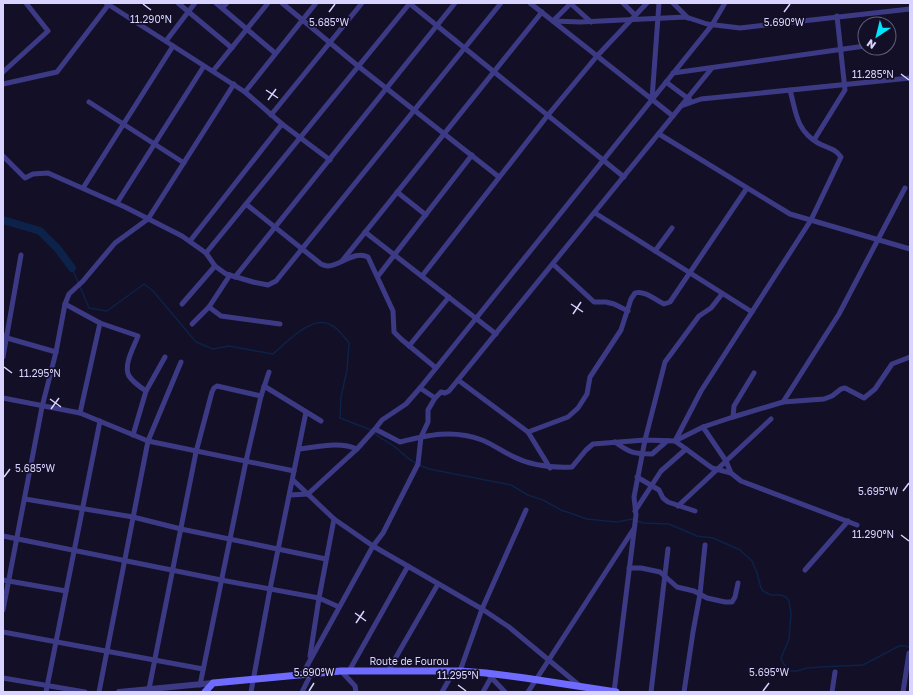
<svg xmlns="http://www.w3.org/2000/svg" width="913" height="695" viewBox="0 0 913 695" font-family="'Golos Text',sans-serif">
  <rect width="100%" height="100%" fill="#130f26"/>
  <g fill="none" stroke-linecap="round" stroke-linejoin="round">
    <g stroke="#0c2248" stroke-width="1.5">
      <path d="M 72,268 L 89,308 L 107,311 L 144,284 L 153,291 L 196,342 L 213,349 L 229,346 L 273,354 C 286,343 312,314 331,325 C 338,328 344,337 349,343 L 347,370 L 341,397 L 340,418 L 371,430"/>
      <path d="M 374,433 C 381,439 388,442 395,447 C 403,453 407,459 416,463"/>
      <polyline points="419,465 429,469 511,485 528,495 543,500 561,510 587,519 617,522 632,519 643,523 669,524 697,536 713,538 740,550 752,561 757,573 761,588 763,591 771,595 781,595 786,597 789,601 791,614 789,639 781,658 783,663 790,671 797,671 807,668 821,667 863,665 899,646 906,646 910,648"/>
    </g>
    <polyline stroke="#0c2248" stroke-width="8" points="3,220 40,231 58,249 72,268"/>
    <g stroke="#3d3a85" stroke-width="5">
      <polyline points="106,3 245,92 282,124 330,160"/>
      <polyline points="178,3 232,48"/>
      <polyline points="216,3 275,53"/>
      <polyline points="282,3 358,66 499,177"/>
      <polyline points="409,3 624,177"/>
      <polyline points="530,3 673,116"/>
      <polyline points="570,3 591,22"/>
      <polyline points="623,3 635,15"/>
      <polyline points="673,3 688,18"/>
      <polyline points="222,8 227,3"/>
      <polyline points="553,21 580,22 686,17 707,24 740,28 910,9"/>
      <polyline points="553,21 571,3"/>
      <polyline points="166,41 195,3"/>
      <polyline points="213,71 268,3"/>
      <polyline points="3,72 48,31 26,3"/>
      <polyline points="673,73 865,46"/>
      <polyline points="666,82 690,100"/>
      <polyline points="3,84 57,72 109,4"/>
      <polyline points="245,92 316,3"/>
      <polyline points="652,99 659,3"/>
      <polyline points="89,102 184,163"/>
      <polyline points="681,106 701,99 910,78"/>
      <polyline points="271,115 362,3"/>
      <polyline points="659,134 790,214 910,249"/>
      <polyline points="814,140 845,90 837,16"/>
      <polyline points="3,156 25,178 33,174 48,173 125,207 182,236 206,253 215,266 226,274 253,282 268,285 276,281 501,3"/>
      <polyline points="83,188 173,46"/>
      <polyline points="397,192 426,215"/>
      <polyline points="117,203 204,66"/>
      <path d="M 246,204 L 321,264 C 323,265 325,266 328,266 C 341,265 355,250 368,257 L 393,311 L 394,332 L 401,339 L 436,368"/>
      <polyline points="595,213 752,312"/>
      <polyline points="365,232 496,334"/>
      <polyline points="190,241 282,124"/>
      <polyline points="655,251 672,228"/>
      <polyline points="206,253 410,3"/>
      <polyline points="342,261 542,12"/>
      <polyline points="553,264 594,302 606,302 614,304 628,311"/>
      <polyline points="378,276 472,155"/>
      <polyline points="422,276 548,115 597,56 647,3"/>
      <polyline points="235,277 455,3"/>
      <path d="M 65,304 L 100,323 L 138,336 C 134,347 123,365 129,376 C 133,382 140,387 146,391"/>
      <polyline points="182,304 215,266"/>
      <polyline points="209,307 221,316 280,324"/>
      <polyline points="192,324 209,307 230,275"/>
      <polyline points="3,335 7,338 56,352"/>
      <polyline points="409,346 449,297"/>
      <polyline points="3,357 21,255"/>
      <polyline points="458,380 528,432 550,468"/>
      <polyline points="264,386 321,421"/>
      <polyline points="420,388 435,398"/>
      <polyline points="3,398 80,413 148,441 294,471"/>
      <polyline points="783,402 839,314 905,188"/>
      <polyline points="80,413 100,323"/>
      <polyline points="733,417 734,406 754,373"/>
      <polyline points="703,427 726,461 731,473 741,481 857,525"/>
      <polyline points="375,429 382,420 406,404 420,388 712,25 725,3"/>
      <path d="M 528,432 L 568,417 L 578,408 L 587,394 L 590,377 L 621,330 L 631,299 L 635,293 C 644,290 656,300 664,304 L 670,302 L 747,188"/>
      <polyline points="133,435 146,391 165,357"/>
      <path d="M 615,442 C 630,453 634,454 652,454 L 667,441"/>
      <path d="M 299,449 C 317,447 340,441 357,449"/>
      <path d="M 731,473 L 712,468 L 675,441 L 701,391 L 811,220 L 841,157 C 835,148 827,148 818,143 C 796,130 796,112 790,90"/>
      <polyline points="637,477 659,490 663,498 668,502 695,511"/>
      <polyline points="293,480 334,519 373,546 482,609 509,627 580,686"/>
      <path d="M 290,495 L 308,494 L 357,449 L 375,429 L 400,442 C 428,435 453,429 482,440 C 492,444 502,451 512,456 C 531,466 550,468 572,467 L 586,450 L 593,444 L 645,440 L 675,441 L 703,427 L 733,417 L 783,402 L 824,399 L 832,396 L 841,389 L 845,388 L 864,398 L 875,389 L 892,364 L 910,357"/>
      <polyline points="25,499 133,517 181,529 326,559"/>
      <polyline points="678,506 771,419"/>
      <polyline points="635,511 661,471 686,449"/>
      <polyline points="3,536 221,580 319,598 339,607"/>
      <polyline points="629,568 641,568 660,572 677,587 694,591 707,598 725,602 732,602 735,597 738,583"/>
      <polyline points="805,570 848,521"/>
      <polyline points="3,580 66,591"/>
      <polyline points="3,610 42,407 56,352 65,304 69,294 83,281 115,243 148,219 234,84"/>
      <polyline points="3,632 203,669"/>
      <polyline points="310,656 319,598 334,519"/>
      <polyline points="341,671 355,686 356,692"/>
      <polyline points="349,671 408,566"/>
      <polyline points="388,671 438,584"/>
      <polyline points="460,671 482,609 526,510"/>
      <polyline points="487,673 505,692"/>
      <polyline points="302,675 373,546 383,533 418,464 421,437 428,422 428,410 435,398 441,392 445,393 449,391 712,68"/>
      <polyline points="3,678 85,692"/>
      <polyline points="200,685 246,461 261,396 269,372"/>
      <polyline points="149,689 196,452 212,392 214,388 217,386 261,396"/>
      <polyline points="46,692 100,421"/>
      <polyline points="99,692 148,441 181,362"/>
      <polyline points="251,692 270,589 306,412"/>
      <polyline points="302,692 311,674"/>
      <polyline points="442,692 454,671"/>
      <polyline points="483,692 492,676"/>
      <polyline points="528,692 633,530"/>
      <polyline points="614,692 636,515 634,497 645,440 665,362 699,316 711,308 722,294"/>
      <polyline points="651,692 668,549"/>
      <polyline points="684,692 693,632 700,594 705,545"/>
      <polyline points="832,692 835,672"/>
      <polyline points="903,692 909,653"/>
    </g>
    <polyline stroke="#3d3a85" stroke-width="6" points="119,692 213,683"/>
    <polyline stroke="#6f6bff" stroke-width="7" points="205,692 213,683 341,671 460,671 486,673 525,678 616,692"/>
  </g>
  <path fill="none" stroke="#d9d4ff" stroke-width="1.5" d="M 143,4 L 151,10M 329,12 L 335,4M 784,12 L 790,4M 901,74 L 909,80M 266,90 L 278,98M 268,100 L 276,89M 571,304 L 583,312M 573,314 L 581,302M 4,367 L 12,373M 50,399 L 61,407M 51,409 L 59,398M 4,477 L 10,469M 903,491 L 909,483M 901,535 L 909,541M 355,613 L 366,621M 356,623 L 364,611M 458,685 L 466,691M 309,691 L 314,683M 763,691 L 769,683"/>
  <g text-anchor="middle" stroke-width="3.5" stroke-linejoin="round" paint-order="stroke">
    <g font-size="10" fill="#d9d4ff" stroke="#130f26">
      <text x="409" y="665">Route de Fourou</text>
    </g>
  </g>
  <g font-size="10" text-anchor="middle" fill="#d9d4ff" stroke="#130f26" stroke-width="3.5" stroke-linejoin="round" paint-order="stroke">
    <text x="151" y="23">11.290°N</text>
    <text x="329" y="26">5.685°W</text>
    <text x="784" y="26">5.690°W</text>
    <text x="873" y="78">11.285°N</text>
    <text x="40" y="377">11.295°N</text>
    <text x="35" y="472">5.685°W</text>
    <text x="878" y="495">5.695°W</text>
    <text x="873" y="538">11.290°N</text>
    <text x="314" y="676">5.690°W</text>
    <text x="769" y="676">5.695°W</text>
    <text x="458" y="679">11.295°N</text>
  </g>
  <rect width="913" height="695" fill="none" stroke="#d9d4ff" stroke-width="8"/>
  <g transform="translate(877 36) rotate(215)"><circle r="19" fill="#130f26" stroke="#625e7d"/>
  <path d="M0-3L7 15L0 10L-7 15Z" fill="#00e5ff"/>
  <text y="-6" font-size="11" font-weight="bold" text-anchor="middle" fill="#d9d4ff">N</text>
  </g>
</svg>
